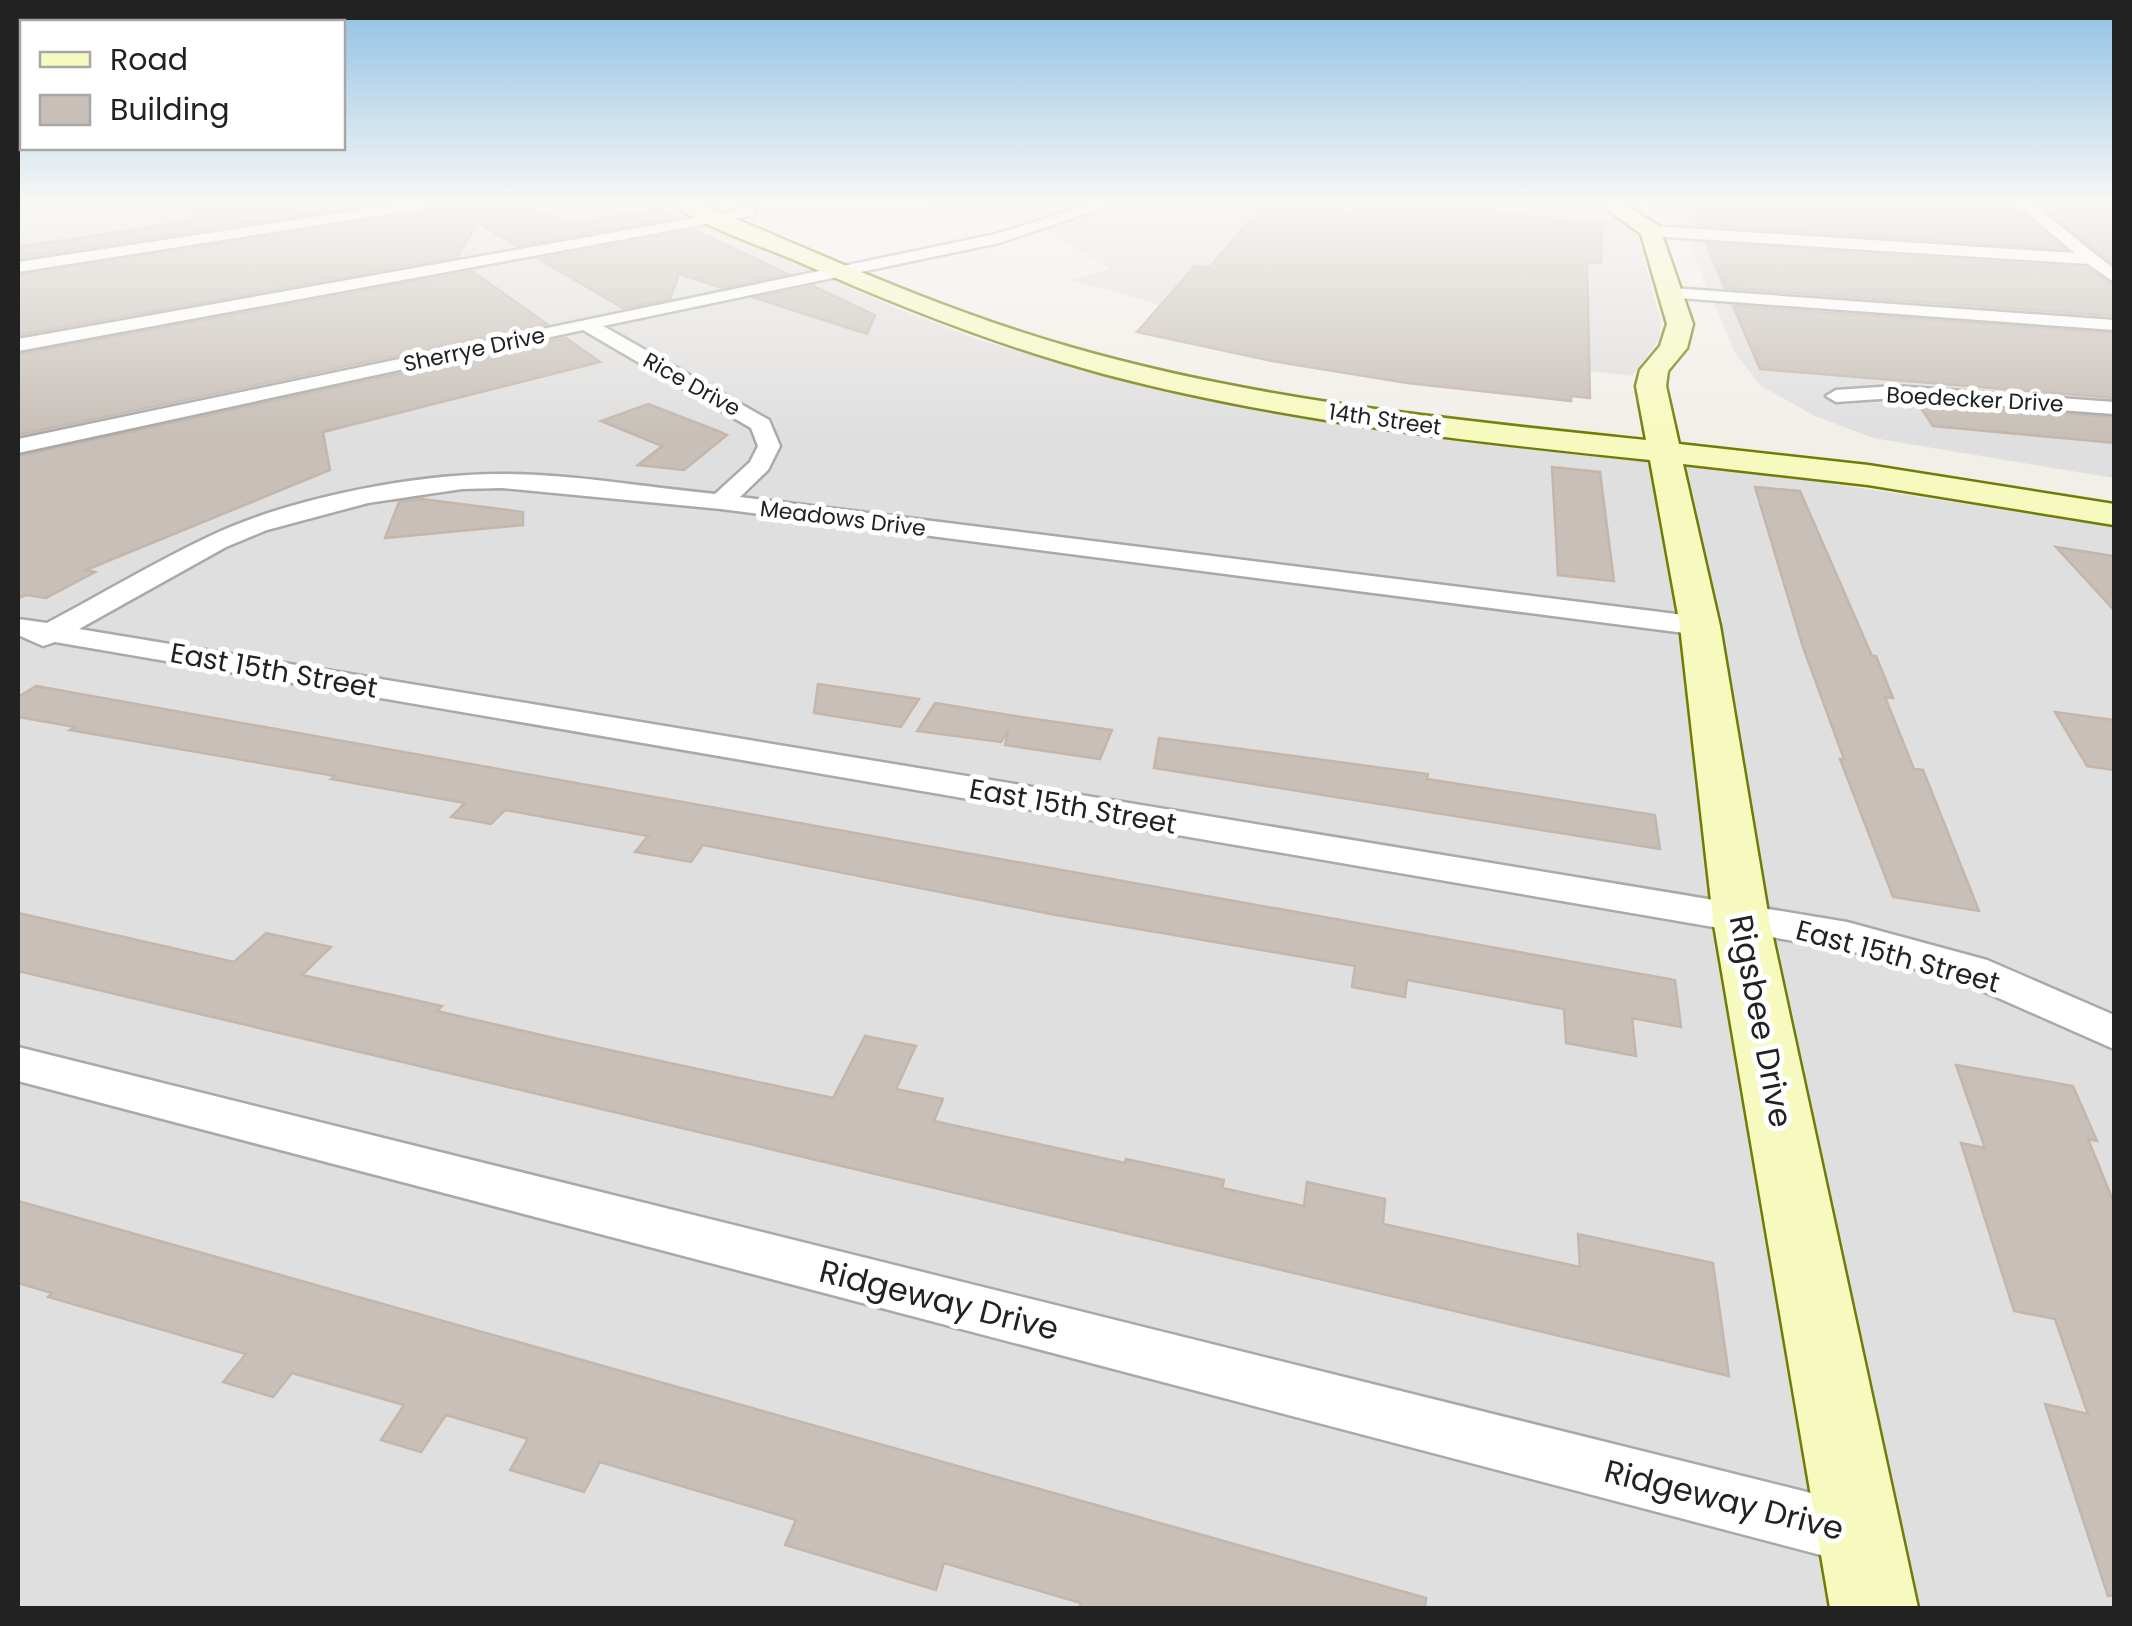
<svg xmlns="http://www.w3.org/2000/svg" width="2132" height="1626" viewBox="0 0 2132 1626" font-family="Poppins,sans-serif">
  <rect width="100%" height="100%" fill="#f2efe9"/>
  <g fill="#e0dfdf">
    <polygon points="18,205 663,205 896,308 982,341 1152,387 1437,438 1806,480 2114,526 2114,1608 18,1608"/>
    <polygon points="923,205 1598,205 1618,215 1637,235 1661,321 1659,340 1632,376 1399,348 1176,309 1070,280 1110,269 1050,232"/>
    <polygon points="1648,205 2114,205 2114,478 1873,438 1815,416 1761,386 1735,353 1682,226"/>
  </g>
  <g fill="#c7bfb8" stroke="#c4b6ab" stroke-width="2.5">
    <polygon points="188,205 370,205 18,258 18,247 188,221"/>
    <polygon points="431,205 527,205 567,223 661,209 675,218 517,246 478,223 457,257 18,335 18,275 422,213"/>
    <polygon points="1263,205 1353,211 1357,205 1474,205 1496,206 1494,213 1602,223 1601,263 1587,262 1590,398 1571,396 1571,401 1407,383 1272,361 1137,332 1195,266 1210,267"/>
    <polygon points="1690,205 1884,205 1956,209 1957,205 1992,205 2021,214 2064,249 1698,225"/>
    <polygon points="2040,205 2114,205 2114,265"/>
    <polygon points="695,230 788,274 722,288 679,274 670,299 623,308 539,259"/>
    <polygon points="1706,243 2087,268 2114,286 2114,316 1725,288"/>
    <polygon points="472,271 547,324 18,435 18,354"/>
    <polygon points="813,286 875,315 867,334 755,298"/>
    <polygon points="1733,306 2114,333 2114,398 1760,369"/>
    <polygon points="566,338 600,362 323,432 330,470 86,570 95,572 46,598 26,595 18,598 18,456"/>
    <polygon points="648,404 718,431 727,435 684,470 638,465 662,446 601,421"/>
    <polygon points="1918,404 2114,417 2114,443 1933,426"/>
    <polygon points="1552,467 1600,472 1614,581 1558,575"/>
    <polygon points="1755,487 1800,491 1872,656 1876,656 1893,698 1885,697 1914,769 1923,770 1979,911 1893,897 1840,759 1844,759 1803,647"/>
    <polygon points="422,499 523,512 523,525 385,538 399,502"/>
    <polygon points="2056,547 2114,556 2114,610"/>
    <polygon points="818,684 919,699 901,727 814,713"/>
    <polygon points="36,686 1675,980 1681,1027 1632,1018 1636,1056 1566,1043 1564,1009 1407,980 1405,997 1352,987 1355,966 1056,915 703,845 691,862 635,852 648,836 505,810 491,824 451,817 465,803 331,779 335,776 70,730 75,727 18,717 18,697"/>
    <polygon points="935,703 1015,716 1112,730 1100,759 1005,745 1008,730 1001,742 917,731"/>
    <polygon points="2055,712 2114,720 2114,770 2087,766"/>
    <polygon points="1159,738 1428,774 1427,779 1655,815 1660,849 1154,768"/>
    <polygon points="18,913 234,962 266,933 331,947 302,975 442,1006 437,1011 554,1038 833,1098 865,1036 916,1046 896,1089 943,1099 934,1121 1125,1163 1126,1159 1224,1180 1222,1188 1304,1206 1307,1182 1385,1199 1383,1224 1580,1267 1578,1234 1713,1263 1729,1376 18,971"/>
    <polygon points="1956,1065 2073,1086 2097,1141 2088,1139 2114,1203 2114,1595 2108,1596 2045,1404 2088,1414 2055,1319 2014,1311 1961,1143 1985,1148"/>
    <polygon points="18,1201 1426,1598 1425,1608 1079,1608 1081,1603 944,1563 936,1590 785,1545 796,1520 600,1462 584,1492 510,1470 528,1439 446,1415 421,1452 381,1440 404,1405 292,1373 273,1397 223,1382 246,1354 48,1297 52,1293 18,1283"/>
  </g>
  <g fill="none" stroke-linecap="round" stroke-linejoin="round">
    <defs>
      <g id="street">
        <polygon points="394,205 428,205 421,209 18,272 18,262"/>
        <path d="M 1090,205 L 1111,205 L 999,243 L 603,326 L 769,420 L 780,446 L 768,470 L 740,497 L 1700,617 L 1710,620 L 1714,626 L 1710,632 L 1700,635 L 721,509 L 502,488 L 462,489 L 368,503 L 267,530 L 226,547 L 79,629 L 1847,922 L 1987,960 L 2114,1015 L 2114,1049 L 1960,981 L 1847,950 L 55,642 L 43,646 L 18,635 L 18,619 L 47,623 C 100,595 153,563 208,537 C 286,499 409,475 496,474 C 568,473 643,487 715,494 L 750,462 L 758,446 L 751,428 L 583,330 L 18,453 L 18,439 L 996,234 Z"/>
        <polygon points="1996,205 2034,205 2114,269 2114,282 2088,264 1651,236 1643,231 1651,226 2075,253 2023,210"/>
        <polygon points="750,208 755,209 755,215 18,351 18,339"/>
        <polygon points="1672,288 2114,320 2114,330 1666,297 1663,293"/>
        <polygon points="1894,386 2114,402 2114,414 1894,398 1836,402 1826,396 1836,390"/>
        <polygon points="18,1047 1859,1505 1880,1514 1889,1535 1880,1556 1859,1565 18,1081"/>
      </g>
      <path id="secondary" d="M 676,205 L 703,205 C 824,256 944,311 1070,347 C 1257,401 1453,420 1646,440 L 1636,386 L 1640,370 L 1660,346 L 1667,324 L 1641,234 L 1601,205 L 1625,205 L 1659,226 L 1693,324 L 1687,348 L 1668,371 L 1666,386 L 1679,444 L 1868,465 L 2114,504 L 2114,525 L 1868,485 L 1683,464 L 1720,626 L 1769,919 L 1918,1608 L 1830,1608 L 1713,919 L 1680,626 L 1650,460 C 1467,441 1282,421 1104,374 C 999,346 898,306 799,262 C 772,250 693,223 676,205 Z"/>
    </defs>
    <use href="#street" stroke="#a9a9a9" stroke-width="5"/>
    <use href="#secondary" stroke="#707d05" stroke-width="5"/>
    <use href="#street" fill="#fff" fill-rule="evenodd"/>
    <use href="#secondary" fill="#f7fabf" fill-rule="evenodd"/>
  </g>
  <linearGradient id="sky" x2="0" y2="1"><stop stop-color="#8fc0e4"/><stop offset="0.47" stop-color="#f9f8f5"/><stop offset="1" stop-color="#f9f8f5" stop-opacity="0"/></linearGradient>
  <rect width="2132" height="433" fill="url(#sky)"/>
  <g text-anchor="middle" stroke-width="10" stroke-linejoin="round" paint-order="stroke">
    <g font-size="22" fill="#222" stroke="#fff">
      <text transform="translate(474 349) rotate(-12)" y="8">Sherrye Drive</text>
      <text transform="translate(692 384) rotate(29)" y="8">Rice Drive</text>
      <text transform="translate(1975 399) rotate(3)" y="8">Boedecker Drive</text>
      <text transform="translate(1385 419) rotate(8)" y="8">14th Street</text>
      <text transform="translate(843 518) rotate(7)" y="8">Meadows Drive</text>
    </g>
    <g font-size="28" fill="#222" stroke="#fff">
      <text transform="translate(274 670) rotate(10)" y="10">East 15th Street</text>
      <text transform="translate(1073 806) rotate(10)" y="10">East 15th Street</text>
      <text transform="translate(1898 956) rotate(15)" y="10">East 15th Street</text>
    </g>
    <g font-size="32" fill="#222" stroke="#fff">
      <text transform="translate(1761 1021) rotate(79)" y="11">Rigsbee Drive</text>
      <text transform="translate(939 1300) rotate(14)" y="11">Ridgeway Drive</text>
      <text transform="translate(1724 1500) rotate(14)" y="11">Ridgeway Drive</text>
    </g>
  </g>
  <rect width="2132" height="1626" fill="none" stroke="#222222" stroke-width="40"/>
  <rect x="20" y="20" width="325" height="130" fill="#ffffff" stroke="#a7a7a7" stroke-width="2.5"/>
  <rect x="40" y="52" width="50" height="15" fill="#f7fabf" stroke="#a7a7a7" stroke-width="2.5"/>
  <text x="110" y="70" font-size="30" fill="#222222">Road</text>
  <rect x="40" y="95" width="50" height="30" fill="#c7bfb8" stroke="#a7a7a7" stroke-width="2.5"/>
  <text x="110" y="120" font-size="30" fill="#222222">Building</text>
</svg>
